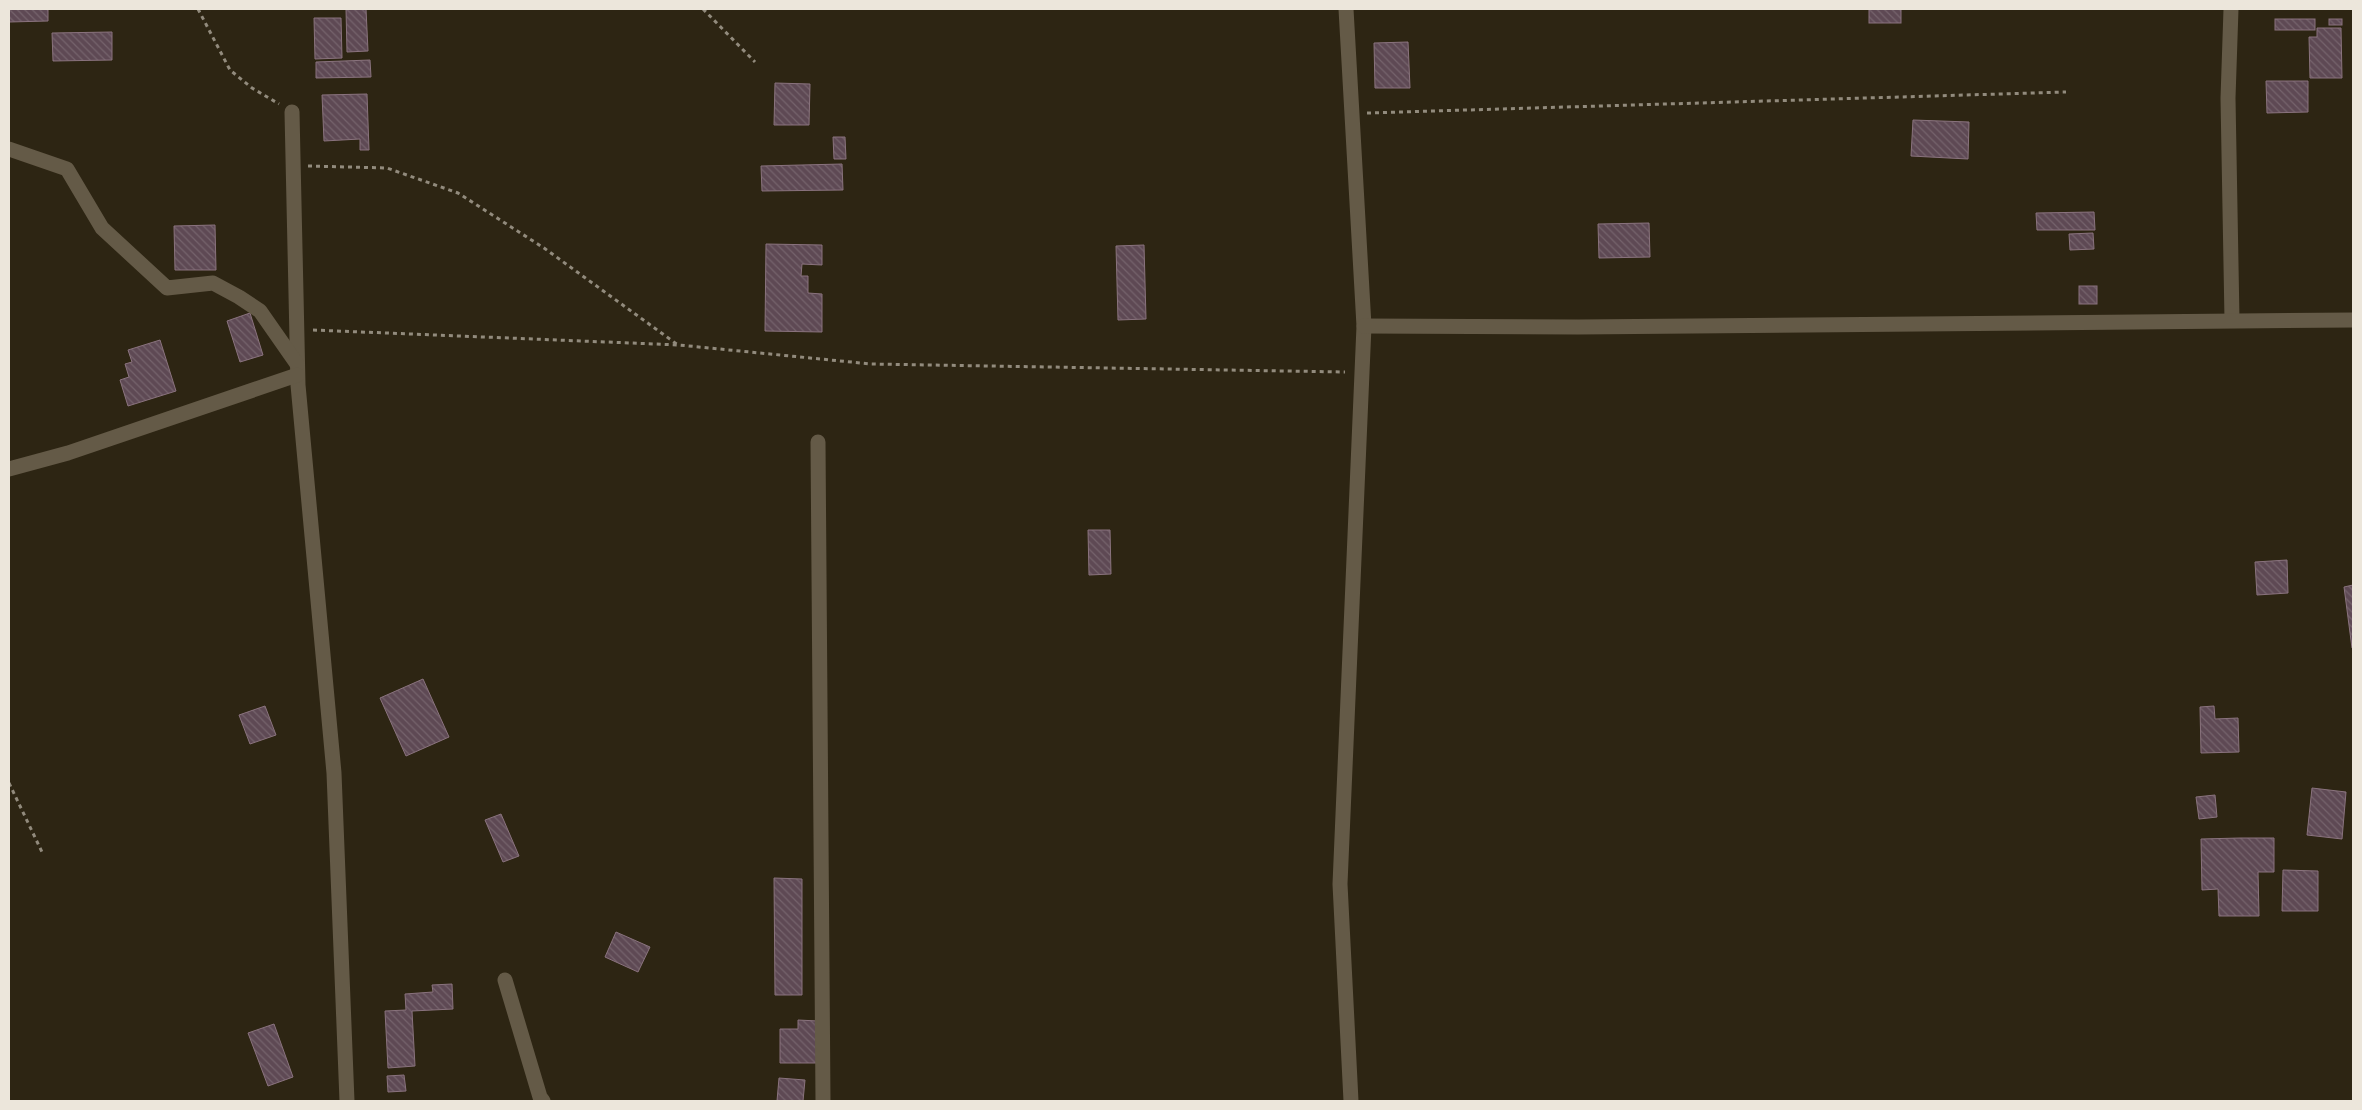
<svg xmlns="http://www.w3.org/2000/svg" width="2362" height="1110" viewBox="0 0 2362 1110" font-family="Barlow,sans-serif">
  <defs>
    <pattern id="building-back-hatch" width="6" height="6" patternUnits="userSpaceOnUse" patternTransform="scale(1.25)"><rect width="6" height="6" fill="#5e4954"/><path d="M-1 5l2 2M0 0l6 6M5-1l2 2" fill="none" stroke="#75636c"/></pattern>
  </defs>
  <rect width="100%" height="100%" fill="#2d2513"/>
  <g fill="url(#building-back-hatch)" stroke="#8a737e">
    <polygon points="9,9 48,9 48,21 9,22"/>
    <polygon points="346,9 366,9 368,51 347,52"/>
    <rect x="1869" y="9" width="32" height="14"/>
    <polygon points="314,18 341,18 342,58 315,59"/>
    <rect x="2275" y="19" width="40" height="11"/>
    <rect x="2329" y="19" width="13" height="6"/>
    <polygon points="2317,28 2341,28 2342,78 2310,78 2309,37 2317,37"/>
    <polygon points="112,32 112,60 53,61 52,33"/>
    <polygon points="1408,42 1410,88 1375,88 1374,43"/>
    <polygon points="370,60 371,77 316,78 316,62"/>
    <polygon points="2266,81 2308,81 2308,112 2267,113"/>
    <polygon points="775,83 810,84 809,125 774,125"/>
    <polygon points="367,94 369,150 360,150 360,139 324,141 322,95"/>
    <polygon points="1913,120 1969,122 1968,159 1911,156"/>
    <polygon points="833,137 845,137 846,159 834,159"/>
    <polygon points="842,164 843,190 762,191 761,166"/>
    <polygon points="2094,212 2095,230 2037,230 2036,213"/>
    <polygon points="1649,223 1650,257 1599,258 1598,224"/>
    <polygon points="215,225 216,270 175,270 174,226"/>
    <polygon points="2093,233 2094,249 2070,250 2069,234"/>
    <polygon points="766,244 822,245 822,265 802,264 801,276 808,276 808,293 822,294 822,332 765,331"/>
    <polygon points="1144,245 1146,319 1118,320 1116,246"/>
    <rect x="2079" y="286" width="18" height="18"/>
    <polygon points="250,313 263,355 240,362 227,321"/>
    <polygon points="160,340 176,391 128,406 120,380 129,377 125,364 132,362 128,350"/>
    <polygon points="1088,530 1110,530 1111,574 1089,575"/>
    <polygon points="2287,560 2288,593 2257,595 2255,562"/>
    <polygon points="2353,585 2353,648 2352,648 2344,587"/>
    <polygon points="423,679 449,737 406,756 380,698"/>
    <polygon points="265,706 276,735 250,744 239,715"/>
    <polygon points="2214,706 2215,719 2238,718 2239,752 2201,753 2200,707"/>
    <polygon points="2312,788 2346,792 2342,839 2307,835"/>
    <polygon points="2215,795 2217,817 2199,819 2196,797"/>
    <polygon points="501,814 519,856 503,862 485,820"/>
    <polygon points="2240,838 2274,838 2274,872 2258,872 2259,916 2219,916 2218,889 2202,890 2201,839"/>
    <polygon points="2283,870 2318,871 2318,911 2282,911"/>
    <polygon points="774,878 802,879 802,995 775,995"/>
    <polygon points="616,932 650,947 638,972 605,957"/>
    <polygon points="452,984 453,1009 412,1011 415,1066 388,1068 385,1011 406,1010 405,994 433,992 432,985"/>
    <polygon points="798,1020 818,1021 817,1063 780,1063 780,1029 798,1029"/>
    <polygon points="274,1024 293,1077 268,1086 248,1033"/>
    <polygon points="404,1075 406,1091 388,1092 387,1076"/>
    <polygon points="779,1078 805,1080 803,1101 777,1101"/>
  </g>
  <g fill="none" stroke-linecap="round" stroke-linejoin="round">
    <g stroke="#928b7d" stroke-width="3" stroke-dasharray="4 4" stroke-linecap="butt">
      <polyline points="198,9 230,70 252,88 279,104"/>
      <polyline points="703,9 755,62"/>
      <polyline points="1367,113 2066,92"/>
      <polyline points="308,166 387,168 458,193 544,248 678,345"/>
      <polyline points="313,330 679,345 871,364 1345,372"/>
      <polyline points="9,783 42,852"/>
    </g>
    <g stroke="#645a47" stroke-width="15">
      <polyline points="1346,9 1364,326 1340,884 1351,1101"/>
      <polyline points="2231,9 2228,98 2232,320"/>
      <polyline points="292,112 298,385 334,773 347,1101"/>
      <polyline points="9,149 67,169 102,228 167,288 213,283 239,297 260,311 297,364"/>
      <polyline points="1364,326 1578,327 2353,320"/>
      <polyline points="818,442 823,1101"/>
      <polyline points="9,469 68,453 297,375"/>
      <polyline points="505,980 540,1097 543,1101"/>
    </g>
  </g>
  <rect width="2362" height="1110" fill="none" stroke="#ece6db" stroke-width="20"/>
</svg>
